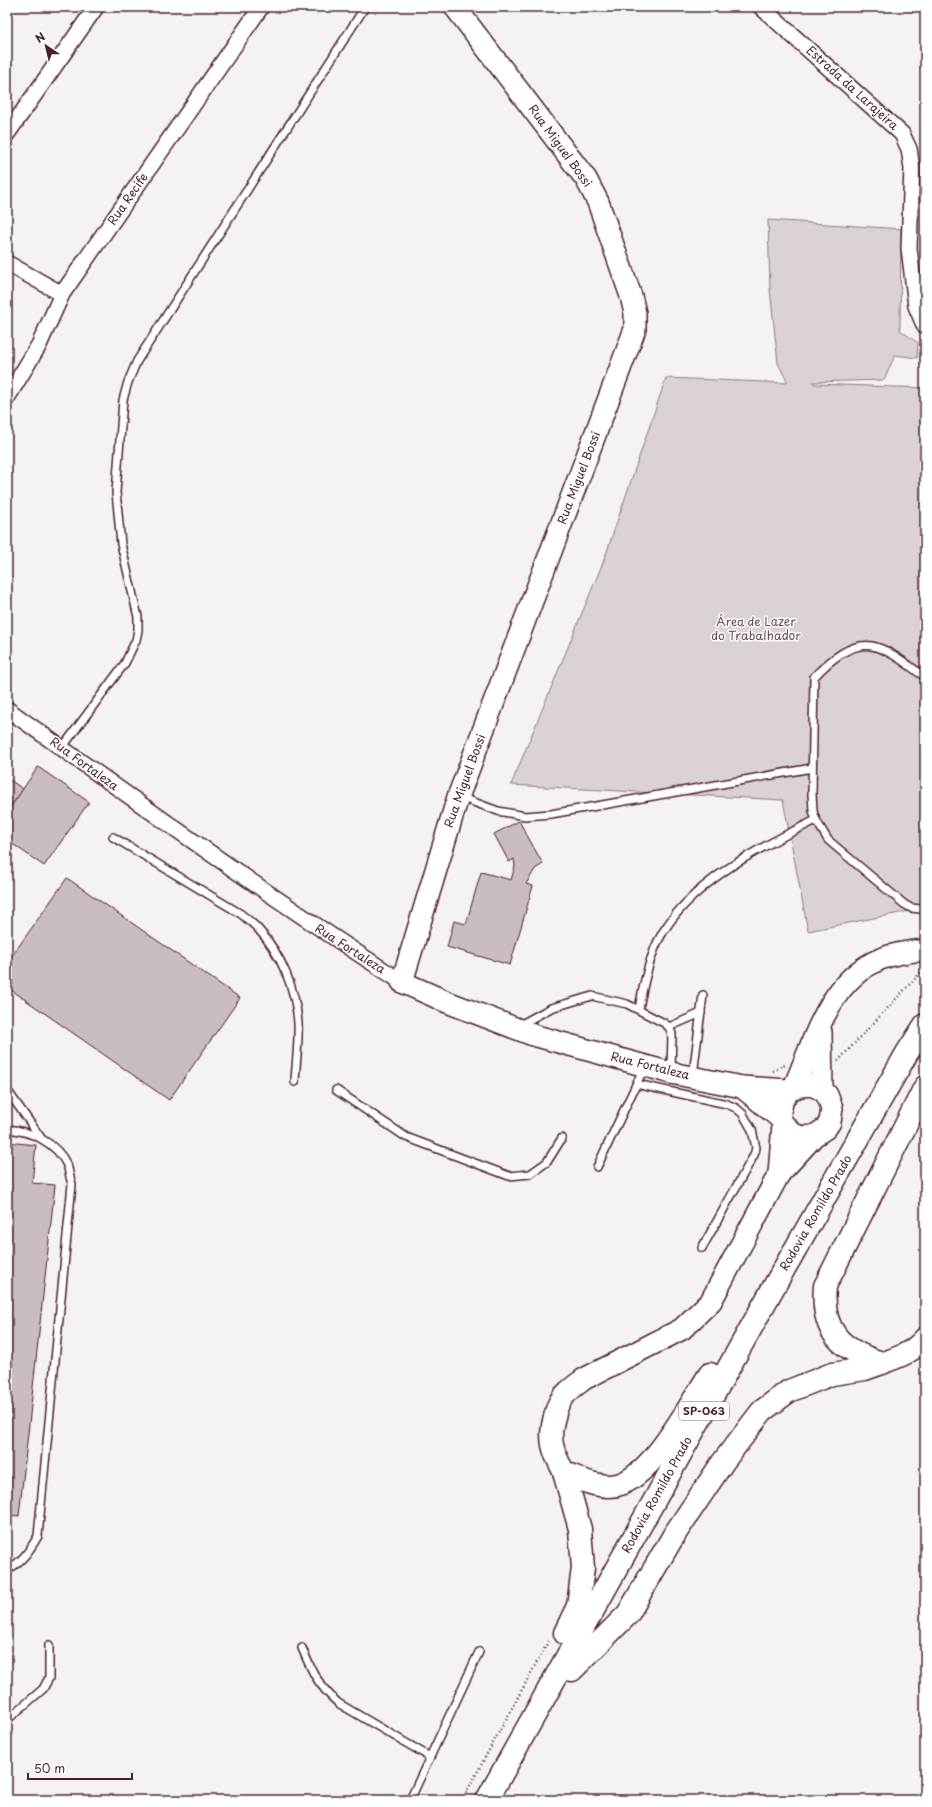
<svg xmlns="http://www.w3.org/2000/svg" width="932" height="1807" viewBox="0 0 932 1807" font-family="'Playpen Sans',sans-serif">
  <rect width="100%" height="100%" fill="#f4f2f2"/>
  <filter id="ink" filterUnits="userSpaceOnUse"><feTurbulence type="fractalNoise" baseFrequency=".025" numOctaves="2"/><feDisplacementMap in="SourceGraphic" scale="8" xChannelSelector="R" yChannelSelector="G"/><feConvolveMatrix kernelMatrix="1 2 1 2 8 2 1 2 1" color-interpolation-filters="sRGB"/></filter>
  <g filter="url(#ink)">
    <polygon fill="#dbd2d5" stroke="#927880" points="768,220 901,229 900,330 918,343 917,358 895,355 884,380 813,382 814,384 925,388 925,908 808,931 783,800 511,785 604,560 666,378 788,383 778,363 770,289"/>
    <g fill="#cabdc1" stroke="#4a1f2b">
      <polygon points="38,767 89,802 44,866 7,840 7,812"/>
      <polygon points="7,778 23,789 7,812"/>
      <polygon points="519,821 543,864 535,869 526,884 533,886 510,965 447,947 454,921 466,924 481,872 511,880 515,866 514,859 509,862 494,834"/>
      <polygon points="67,878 240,998 169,1100 7,987 7,963"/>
      <polygon points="7,1142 36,1145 32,1183 55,1185 19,1516 7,1515"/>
    </g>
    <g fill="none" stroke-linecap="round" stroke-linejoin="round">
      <defs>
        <g id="service">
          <path d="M 925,677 C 909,666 891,650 872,646 C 850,642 827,663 814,677 L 812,793 L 813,811 L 816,820 L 828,840 L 904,904 L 911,908 L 921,909 L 925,906"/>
          <polyline points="62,748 125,663 136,640 138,630 138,617 121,544 116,492 123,400 128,382 137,361 365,7"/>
          <polyline points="460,797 498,811 525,816 551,814 812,768"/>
          <path d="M 113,837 L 241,914 C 247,919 254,924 259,930 C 281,954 296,990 298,1023 C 299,1042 296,1062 295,1082"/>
          <path d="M 639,1009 C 643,986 648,962 658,941 C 687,884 760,847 816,820"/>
          <polyline points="518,1026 551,1008 592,996 627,1004 664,1023 669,1027 672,1034 671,1071"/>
          <polyline points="669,1027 701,1013"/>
          <polyline points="693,1075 703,995"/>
          <polyline points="636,1084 727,1104 736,1108 743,1114 752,1130 756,1148 754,1155 702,1248"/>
          <polyline points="7,1090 41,1138"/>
          <polyline points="336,1090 406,1137 509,1176 530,1174 547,1162 562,1138"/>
          <path d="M 7,1129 C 31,1131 56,1142 67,1165 C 69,1171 70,1178 72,1184 L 38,1536 C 30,1550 22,1562 7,1570"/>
          <polyline points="597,1167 644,1068"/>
          <path d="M 302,1648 C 312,1672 318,1685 338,1703 L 430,1757 L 410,1800"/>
          <polyline points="7,1720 43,1689 49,1678 49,1645"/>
          <polyline points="430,1757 479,1652"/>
        </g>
        <g id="minor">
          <polyline points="761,7 902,134 909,149 912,168 909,248 916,306 925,327"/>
          <polyline points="7,134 96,7"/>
          <polyline points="7,263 62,294"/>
          <polyline points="7,398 39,345 62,294 261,7"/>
          <path d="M 7,709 C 137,802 267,895 402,982"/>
        </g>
        <g id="secondary">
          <polyline points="455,7 586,179 598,202 631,296 635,313 635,329 626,353 458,797 402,982 447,1002 533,1035 671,1073 742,1087 790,1090"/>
          <polyline points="821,1032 822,1090"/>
          <polyline points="742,1087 780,1118"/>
          <path d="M 794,1087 C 816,1037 830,974 889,956 C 901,953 913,950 925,951"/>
          <polyline points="779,1174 783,1124"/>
          <path d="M 882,1363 C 900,1357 913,1352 925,1338"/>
          <path d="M 564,1472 C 552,1451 548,1438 555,1415 C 556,1411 557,1407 559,1403 C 564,1393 575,1386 584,1379 L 682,1329 L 711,1301 L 779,1174 L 814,1136 L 826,1128 L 830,1122 L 832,1108 L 827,1095 L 822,1090 L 812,1085 L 800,1086 L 790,1090 L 783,1099 L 780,1111 L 780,1118 L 783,1124 L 793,1134 L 802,1137 L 814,1136"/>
        </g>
        <g id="primary">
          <path d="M 882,1363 C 840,1350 821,1331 825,1286 L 925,1087"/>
          <path d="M 564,1472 C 579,1479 599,1489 617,1485 C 652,1477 690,1404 710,1374"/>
          <polyline points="564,1472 580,1529 583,1568 578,1606 565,1633"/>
          <polyline points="572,1670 628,1614 674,1535 723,1462 762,1411 789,1391 832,1374 865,1369 882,1363"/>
          <polyline points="487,1800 772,1290 907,1053 925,1025"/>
        </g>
      </defs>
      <use href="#service" stroke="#4a1f2b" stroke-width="10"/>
      <use href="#minor" stroke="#4a1f2b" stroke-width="18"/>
      <use href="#secondary" stroke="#4a1f2b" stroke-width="24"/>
      <use href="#primary" stroke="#4a1f2b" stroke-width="25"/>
      <g stroke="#4a1f2b" stroke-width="2.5" stroke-dasharray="1 3" stroke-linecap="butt">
        <polyline points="838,1061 925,968"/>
        <polyline points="773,1071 785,1065"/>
        <polyline points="462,1800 549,1640"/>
      </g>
      <use href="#service" stroke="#fff" stroke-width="7"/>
      <use href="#minor" stroke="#fff" stroke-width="15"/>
      <use href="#secondary" stroke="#fff" stroke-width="21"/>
      <use href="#primary" stroke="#fff" stroke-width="22"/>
    </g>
  </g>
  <g text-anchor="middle" stroke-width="3" stroke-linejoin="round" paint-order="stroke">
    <rect fill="#fff" stroke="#80626b" stroke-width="1" x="679" y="1402" width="50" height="18" rx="3"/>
    <g font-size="11" font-weight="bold" fill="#4a1f2b">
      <text x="704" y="1415">SP-063</text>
    </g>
    <g font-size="12" fill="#4a1f2b" stroke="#fff">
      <text transform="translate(852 88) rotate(42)" y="4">Estrada da Larajeira</text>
      <text transform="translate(560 146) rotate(54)" y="4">Rua Miguel Bossi</text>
      <text transform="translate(128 199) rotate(-55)" y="4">Rua Recife</text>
      <text transform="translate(579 478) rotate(-69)" y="4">Rua Miguel Bossi</text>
      <text transform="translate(84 764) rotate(36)" y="4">Rua Fortaleza</text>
      <text transform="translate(465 781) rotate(-70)" y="4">Rua Miguel Bossi</text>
      <text transform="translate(350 949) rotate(33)" y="4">Rua Fortaleza</text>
      <text transform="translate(650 1066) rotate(14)" y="4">Rua Fortaleza</text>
      <text transform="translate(816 1213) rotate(-60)" y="4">Rodovia Romildo Prado</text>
      <text transform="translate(657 1495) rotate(-61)" y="4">Rodovia Romildo Prado</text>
    </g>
    <g font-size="12" fill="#6e4c56" stroke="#fff">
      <text x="756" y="626">Área de Lazer<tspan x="756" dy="14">do Trabalhador</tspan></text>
    </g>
  </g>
  <rect width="932" height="1807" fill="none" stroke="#fff" stroke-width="24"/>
  <rect x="12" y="12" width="908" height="1783" fill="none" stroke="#4a1f2b" stroke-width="1.5" filter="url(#ink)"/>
  <g transform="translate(46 46) rotate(325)" stroke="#ffffff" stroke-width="3" paint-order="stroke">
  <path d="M0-3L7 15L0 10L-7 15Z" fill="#4a1f2b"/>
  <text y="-6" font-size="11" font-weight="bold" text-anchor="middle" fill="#4a1f2b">N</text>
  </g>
  <path d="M28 1773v6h104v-6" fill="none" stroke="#4a1f2b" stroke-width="2"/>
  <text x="34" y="1773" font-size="12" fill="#4a1f2b" stroke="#ffffff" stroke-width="3" paint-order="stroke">50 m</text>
</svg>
